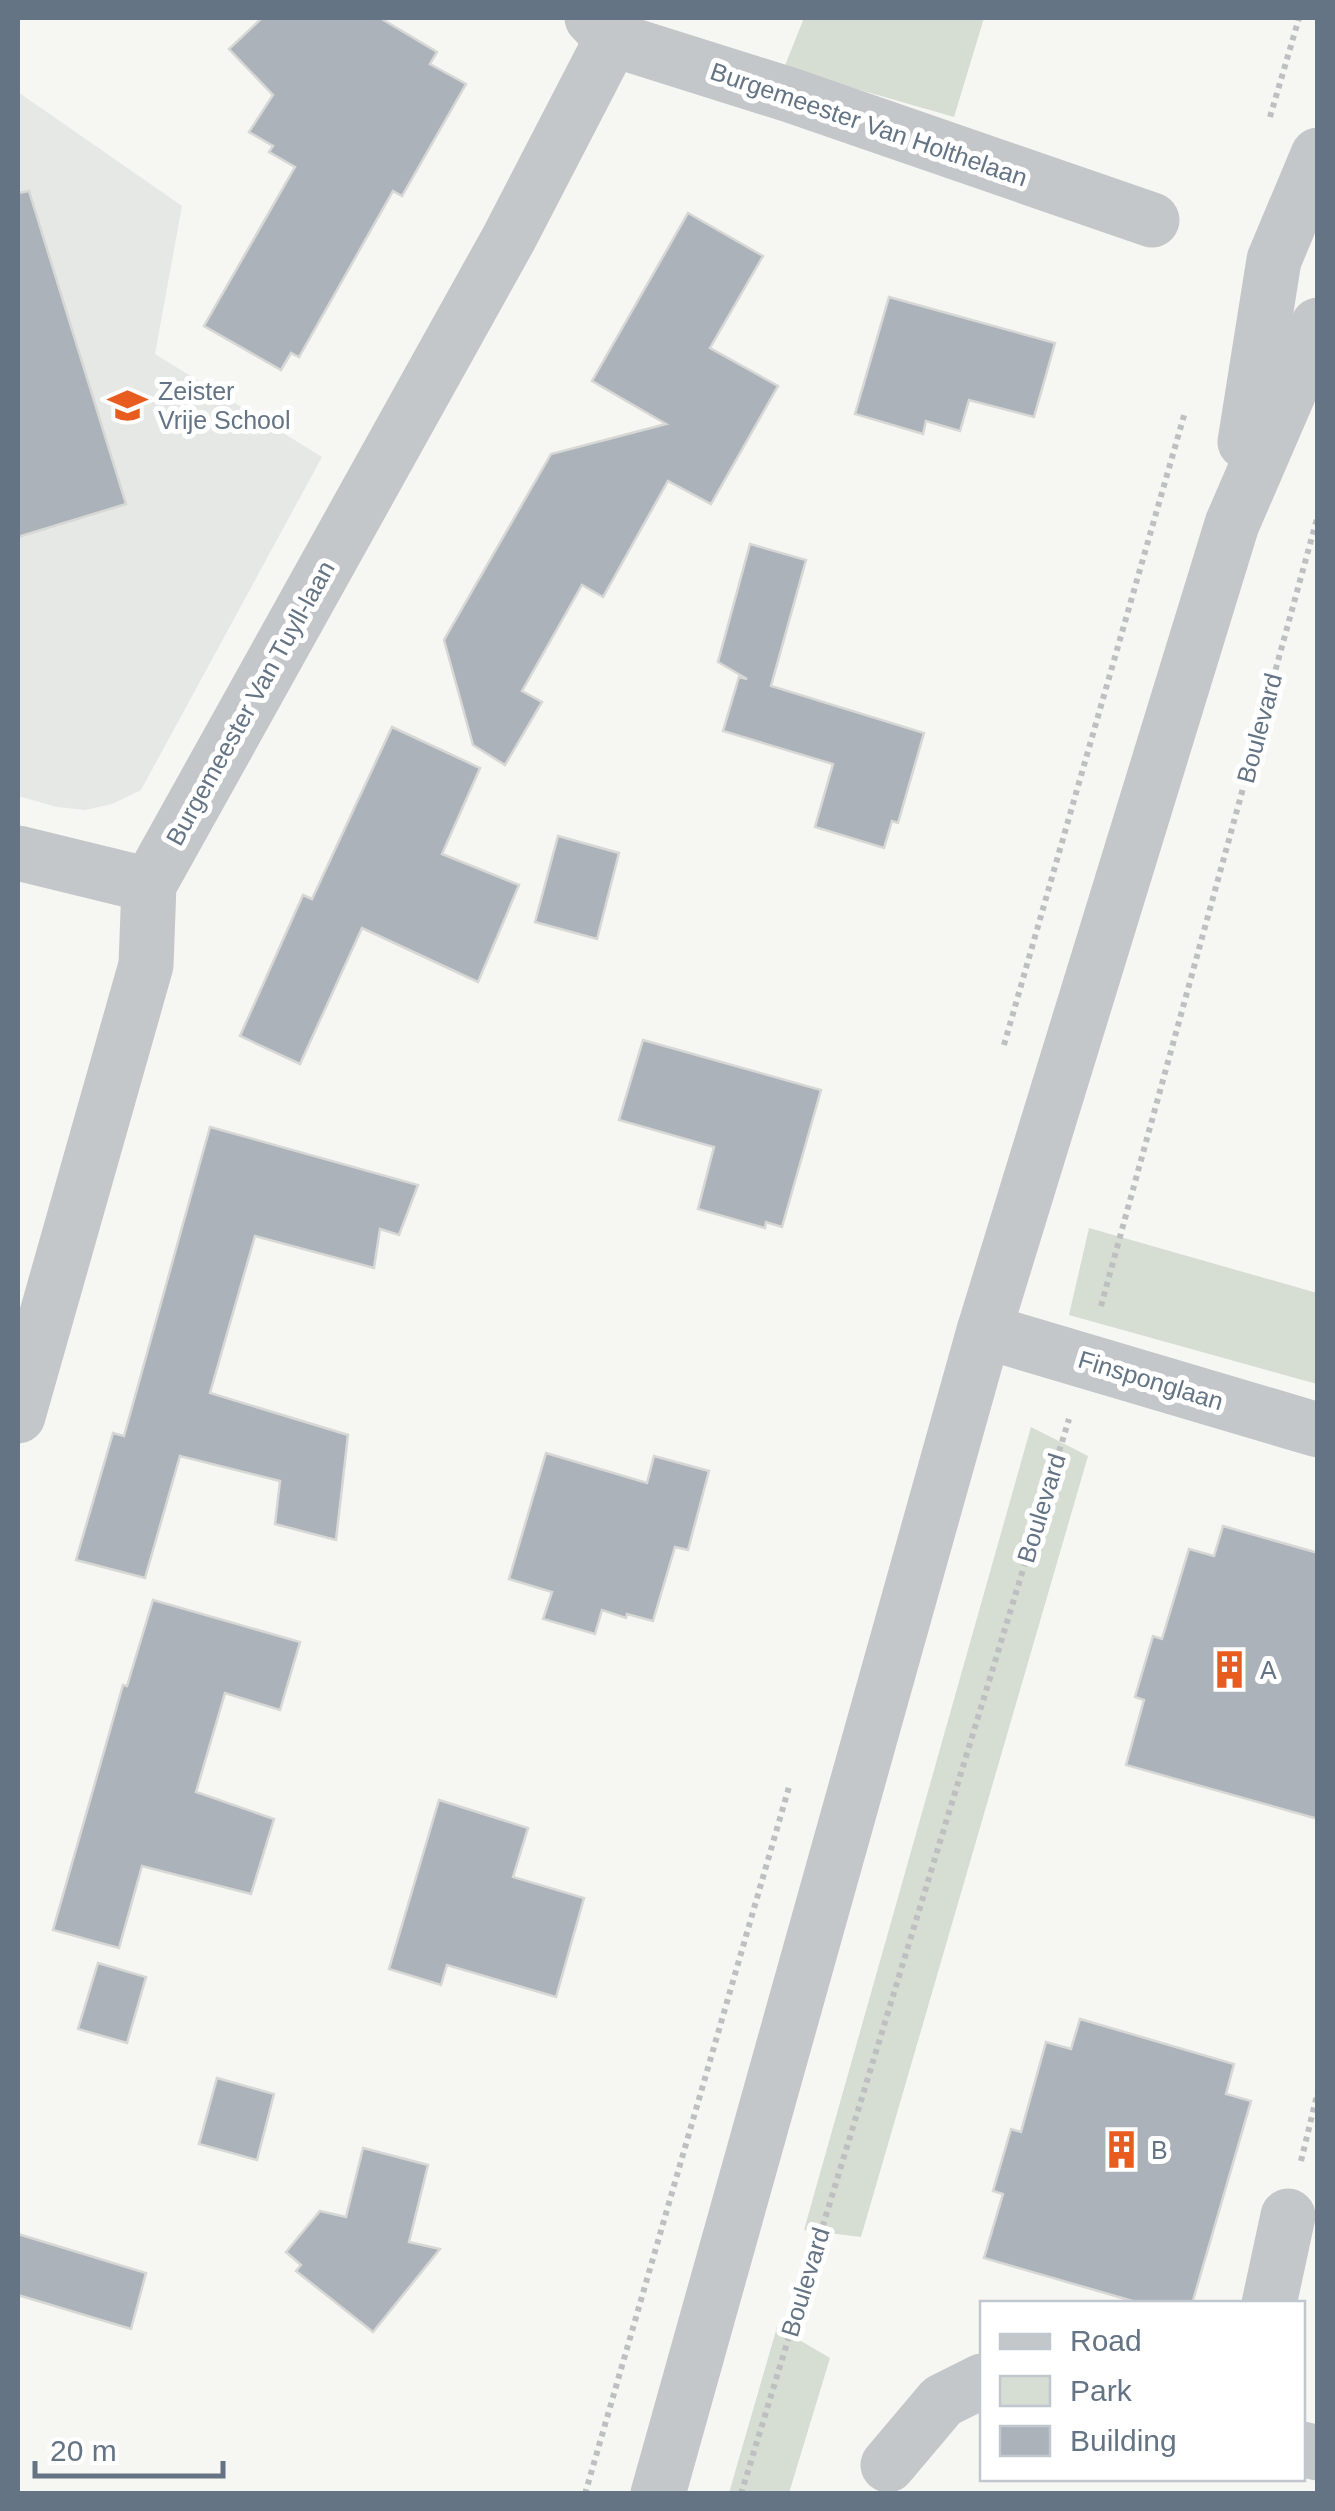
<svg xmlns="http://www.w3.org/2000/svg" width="1335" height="2511" viewBox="0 0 1335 2511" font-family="Helvetica,sans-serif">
  <rect width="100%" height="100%" fill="#f6f6f2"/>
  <polygon fill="#e6e8e6" points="18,92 182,206 155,354 322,457 141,790 112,804 85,810 57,807 18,796"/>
  <g fill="#d6ddd3">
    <polygon points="804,18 984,18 954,117 784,68"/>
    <polygon points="1089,1228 1317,1293 1317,1384 1069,1315"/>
    <polygon points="1031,1427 1088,1456 861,2237 804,2230"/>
    <polygon points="777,2327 830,2358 789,2493 729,2493"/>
  </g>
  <g fill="#abb2b9" stroke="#d7d7d5" stroke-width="2.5">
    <polygon points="262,18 380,18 437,52 430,64 466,84 402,196 393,191 299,357 291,353 281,370 204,326 295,167 269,152 273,146 249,132 273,95 229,49"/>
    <polygon points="29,191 126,504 18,537 18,193"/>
    <polygon points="688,213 763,256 710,348 778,386 711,504 668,481 603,597 582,585 522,691 542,702 505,765 473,745 444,640 551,454 666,424 592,381"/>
    <polygon points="889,297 1055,343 1034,417 969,400 960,431 926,421 923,434 855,414"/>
    <polygon points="750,544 806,560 771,686 924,733 898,823 892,821 884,848 815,827 833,764 723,731 739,677 747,679 718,662"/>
    <polygon points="392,727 480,768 442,854 519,885 478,982 362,928 300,1064 240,1036 303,895 312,899"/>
    <polygon points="558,836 619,853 597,939 535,922"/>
    <polygon points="643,1040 821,1090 782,1227 766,1222 765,1228 698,1209 714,1147 619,1120"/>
    <polygon points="210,1127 418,1185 399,1235 380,1229 374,1268 255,1236 210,1393 348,1435 336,1540 275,1524 280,1481 180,1456 145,1578 76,1560 113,1433 124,1436"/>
    <polygon points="546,1453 647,1483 654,1456 709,1471 688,1550 675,1547 653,1621 627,1614 626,1618 602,1610 595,1634 543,1619 552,1592 509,1579"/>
    <polygon points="1223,1526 1318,1553 1318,1819 1126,1765 1144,1700 1135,1697 1153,1636 1162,1639 1189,1549 1214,1556"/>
    <polygon points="153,1600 300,1642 280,1710 225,1693 196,1792 274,1819 251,1894 142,1866 119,1948 53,1930 123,1685 127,1686"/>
    <polygon points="439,1800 528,1828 513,1877 584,1898 556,1997 447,1965 441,1985 389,1969"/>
    <polygon points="98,1963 146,1977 127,2043 78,2029"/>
    <polygon points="1080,2019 1234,2064 1226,2094 1251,2101 1192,2304 1143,2304 984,2258 1003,2194 993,2191 1011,2129 1021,2132 1046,2042 1071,2049"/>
    <polygon points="217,2078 274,2094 257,2160 199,2144"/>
    <polygon points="363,2148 428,2165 409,2242 440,2249 373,2332 296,2271 301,2265 286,2252 320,2211 346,2217"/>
    <polygon points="18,2234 146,2273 131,2329 18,2295"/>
  </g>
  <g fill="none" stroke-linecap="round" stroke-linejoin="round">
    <g stroke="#bdbfc1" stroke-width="6" stroke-dasharray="5 5" stroke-linecap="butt">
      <polyline points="1270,117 1299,18"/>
      <polyline points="1004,1045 1185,412"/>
      <polyline points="1101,1306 1318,515"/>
      <polyline points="1301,2161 1318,2091"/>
      <polyline points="585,2494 789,1787"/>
      <polyline points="741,2494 1069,1419"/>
    </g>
    <g stroke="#c3c7ca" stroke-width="55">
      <polyline points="592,18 612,39 790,95 1152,220"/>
      <polyline points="1245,442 1274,260 1318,155"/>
      <polyline points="18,853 149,885"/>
      <polyline points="984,1331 1318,1430"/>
      <polyline points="18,1416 146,965 149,885 509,238 612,39"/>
      <polyline points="1269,2304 1288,2216"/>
      <polyline points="1302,2449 1318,2453"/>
      <polyline points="888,2465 942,2401 982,2381"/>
      <polyline points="658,2494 984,1331 1232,524 1318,325"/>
    </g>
  </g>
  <defs>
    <symbol id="school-bare" viewBox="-9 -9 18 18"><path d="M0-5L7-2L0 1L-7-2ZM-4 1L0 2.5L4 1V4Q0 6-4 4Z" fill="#e95c1f" stroke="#fff" stroke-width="2.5" paint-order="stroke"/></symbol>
    <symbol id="building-bare" viewBox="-9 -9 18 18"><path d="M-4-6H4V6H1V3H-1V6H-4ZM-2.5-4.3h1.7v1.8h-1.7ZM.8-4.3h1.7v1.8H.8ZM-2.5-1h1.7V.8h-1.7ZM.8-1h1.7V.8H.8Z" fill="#e95c1f" stroke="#fff" stroke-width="2.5" paint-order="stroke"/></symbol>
  </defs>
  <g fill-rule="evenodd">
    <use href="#school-bare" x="100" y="378" width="55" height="55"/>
    <use href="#building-bare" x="1202" y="1642" width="55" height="55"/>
    <use href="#building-bare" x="1094" y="2122" width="55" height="55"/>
  </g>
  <g text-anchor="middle" stroke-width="10" stroke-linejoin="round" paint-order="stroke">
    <g font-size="25" fill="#647484" stroke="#fff">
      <text transform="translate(869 124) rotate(19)" y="9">Burgemeester Van Holthelaan</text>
      <text transform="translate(250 703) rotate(-61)" y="9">Burgemeester Van Tuyll-laan</text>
      <text transform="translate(1259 728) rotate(-75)" y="9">Boulevard</text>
      <text transform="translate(1151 1380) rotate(17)" y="9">Finsponglaan</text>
      <text transform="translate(1041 1508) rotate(-73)" y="9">Boulevard</text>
      <text transform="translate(805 2282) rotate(-73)" y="9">Boulevard</text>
    </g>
    <g font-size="25" fill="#647484" stroke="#fff" text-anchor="start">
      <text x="158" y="400">Zeister<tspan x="158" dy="29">Vrije School</tspan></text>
      <text x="1260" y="1679">A</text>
      <text x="1151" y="2159">B</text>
    </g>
  </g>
  <rect width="1335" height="2511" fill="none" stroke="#647484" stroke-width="40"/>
  <rect x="980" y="2301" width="325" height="180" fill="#ffffff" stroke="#c1c7ce" stroke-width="2.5"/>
  <rect x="1000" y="2334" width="50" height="15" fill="#c3c7ca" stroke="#c1c7ce" stroke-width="2.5"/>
  <text x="1070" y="2351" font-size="30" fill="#647484">Road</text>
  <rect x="1000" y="2376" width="50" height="30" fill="#d6ddd3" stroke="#c1c7ce" stroke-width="2.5"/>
  <text x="1070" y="2401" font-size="30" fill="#647484">Park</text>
  <rect x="1000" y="2426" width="50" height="30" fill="#abb2b9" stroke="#c1c7ce" stroke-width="2.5"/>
  <text x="1070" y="2451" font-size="30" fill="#647484">Building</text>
  <path d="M35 2461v15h188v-15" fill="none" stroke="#647484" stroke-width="5"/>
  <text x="50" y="2461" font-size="30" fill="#647484" stroke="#ffffff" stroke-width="8" paint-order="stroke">20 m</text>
</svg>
